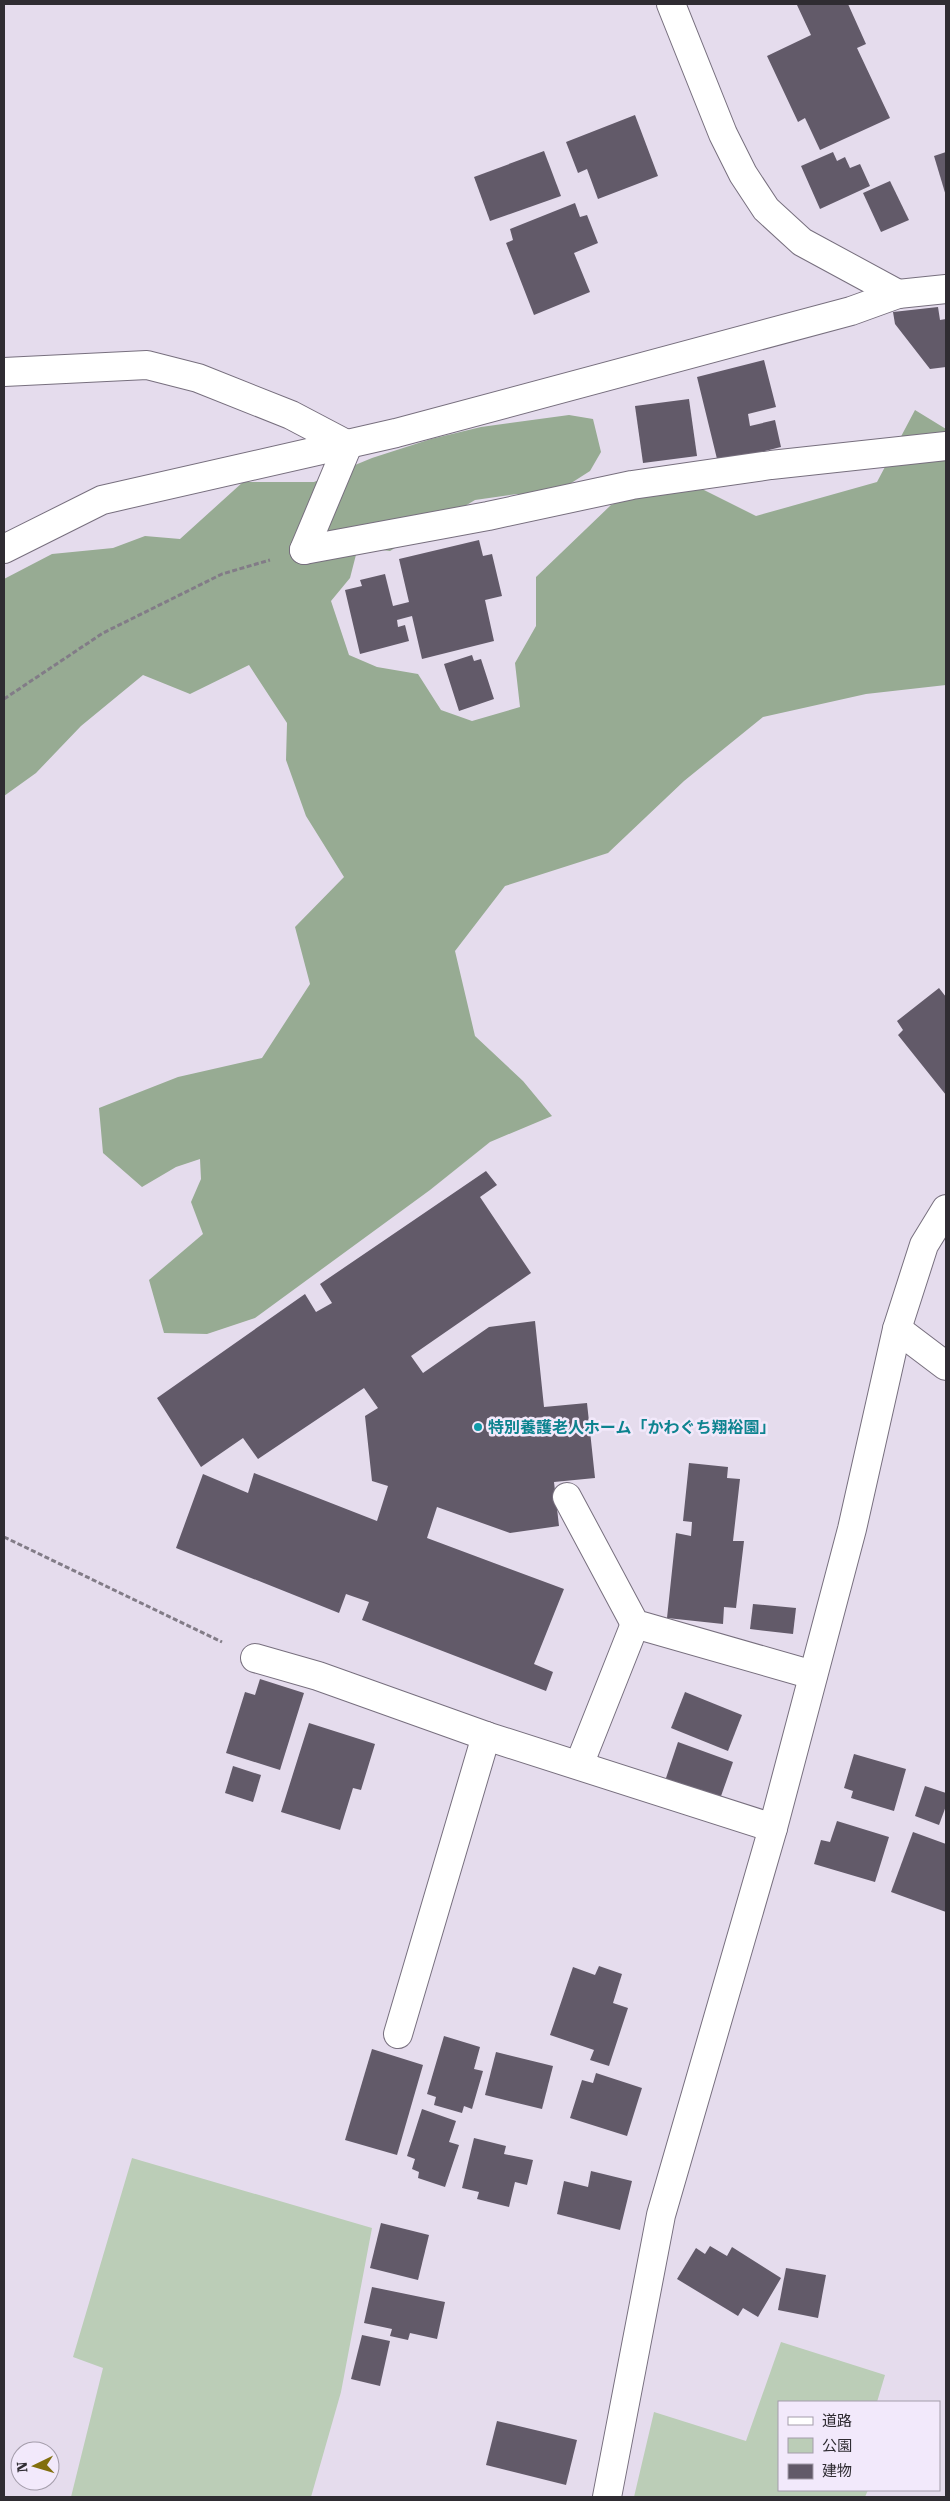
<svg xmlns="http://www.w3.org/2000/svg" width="950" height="2501" viewBox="0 0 950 2501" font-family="'Roboto Serif','Noto Sans JP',serif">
  <rect width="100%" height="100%" fill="#e5dced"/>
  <g fill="#bbcdb7">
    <polygon points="132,2158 372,2228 341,2392 311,2497 71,2497 103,2368 73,2357"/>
    <polygon points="781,2342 885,2375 877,2402 779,2402 779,2490 868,2490 865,2497 634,2497 654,2412 746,2441"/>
  </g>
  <polygon fill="#97ab93" points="915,410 946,429 946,685 866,694 763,717 684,781 608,853 505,886 455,951 475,1036 523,1081 552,1116 490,1142 430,1190 255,1318 207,1334 164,1333 149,1280 203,1234 191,1202 201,1179 200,1159 176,1167 142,1187 103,1153 99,1108 178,1077 262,1058 310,984 295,927 344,877 306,816 286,760 287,723 249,665 190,694 143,675 81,726 36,773 4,796 4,579 52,554 113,548 145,536 180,539 243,482 314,482 372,458 431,439 481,427 569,415 593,419 601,452 590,471 551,496 517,494 475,500 390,551 358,547 350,578 331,601 349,655 377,667 418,674 441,710 472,721 520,707 515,663 536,626 536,577 611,505 682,479 756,516 877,482"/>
  <g fill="#625a69">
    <polygon points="848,4 866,44 857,48 890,118 820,150 805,118 798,122 767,56 811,35 797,5"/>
    <polygon points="635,115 658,176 598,199 587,169 578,173 566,142"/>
    <polygon points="544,151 561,196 490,221 474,177"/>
    <polygon points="833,152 837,161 845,157 850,168 860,164 870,186 820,209 801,166"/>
    <polygon points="946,152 946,196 934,156"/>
    <polygon points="890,181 909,220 881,232 863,193"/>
    <polygon points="575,203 580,217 587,215 598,243 574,253 590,292 534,315 506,243 513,240 510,229"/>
    <polygon points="938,307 940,320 946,319 946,367 930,369 895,324 893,312"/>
    <polygon points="764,360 776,407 748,414 750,426 775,420 781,447 718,463 697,377"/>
    <polygon points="689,399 697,456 643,463 635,406"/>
    <polygon points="479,540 483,556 492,554 502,596 485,600 494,641 422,659 412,616 397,620 398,627 405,625 409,641 360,654 345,590 362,586 360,580 385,574 393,606 409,602 399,559"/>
    <polygon points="472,655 474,661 481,659 494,699 459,711 444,664"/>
    <polygon points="939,988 946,997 946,1095 898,1035 903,1030 897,1021"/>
    <polygon points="486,1171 497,1185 480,1197 531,1273 411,1356 423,1373 489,1327 535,1321 544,1407 587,1403 595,1478 554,1482 559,1526 510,1533 437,1507 427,1538 564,1589 534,1664 553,1672 546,1691 362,1620 369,1602 346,1594 339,1613 176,1548 203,1474 248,1493 254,1473 377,1521 388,1486 372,1481 365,1416 378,1408 364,1388 258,1459 243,1438 201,1467 157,1398 305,1294 316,1312 332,1303 320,1284"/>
    <polygon points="689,1463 728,1467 727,1478 740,1479 733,1541 744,1541 736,1608 724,1607 723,1624 667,1618 676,1533 691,1536 692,1522 683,1521"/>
    <polygon points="753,1604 796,1608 793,1634 750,1629"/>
    <polygon points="260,1679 304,1693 280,1770 226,1753 245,1692 255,1695"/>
    <polygon points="685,1692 742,1715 728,1751 671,1728"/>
    <polygon points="309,1723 375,1744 361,1790 353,1788 340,1830 281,1812"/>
    <polygon points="678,1742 733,1762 720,1799 665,1781"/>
    <polygon points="854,1754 906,1769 894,1811 851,1798 853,1791 844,1788"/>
    <polygon points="233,1766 261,1775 253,1802 225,1793"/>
    <polygon points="925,1786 946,1793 946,1806 939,1825 915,1816"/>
    <polygon points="837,1821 889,1837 875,1882 814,1864 821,1840 830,1842"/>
    <polygon points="913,1832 946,1844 946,1912 891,1892"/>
    <polygon points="599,1966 622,1974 613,2003 628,2008 609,2066 590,2060 594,2050 550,2035 573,1967 595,1975"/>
    <polygon points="444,2036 480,2047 474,2069 483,2071 472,2109 464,2106 462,2113 434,2105 436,2097 427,2094"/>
    <polygon points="372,2049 423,2065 397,2155 345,2140"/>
    <polygon points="496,2052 553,2066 542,2109 485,2095"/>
    <polygon points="596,2073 642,2088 627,2136 570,2118 582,2080 593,2083"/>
    <polygon points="422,2109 456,2121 449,2142 459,2145 445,2187 418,2178 419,2172 412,2169 415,2159 407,2156"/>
    <polygon points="474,2138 506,2146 504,2154 533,2160 527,2185 515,2182 509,2207 477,2199 479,2192 462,2188"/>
    <polygon points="591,2171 632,2181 620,2230 557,2214 564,2181 588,2187"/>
    <polygon points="381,2223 429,2235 418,2280 370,2268"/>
    <polygon points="710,2246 727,2256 732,2247 781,2278 758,2317 743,2308 738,2316 677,2279 696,2248 705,2254"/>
    <polygon points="786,2268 826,2275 818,2318 778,2310"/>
    <polygon points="372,2287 445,2302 437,2339 410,2333 408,2340 390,2336 392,2329 364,2323"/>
    <polygon points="362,2335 390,2341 380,2386 351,2379"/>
    <polygon points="497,2421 577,2440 566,2485 486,2465"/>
  </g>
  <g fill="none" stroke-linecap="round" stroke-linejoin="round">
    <defs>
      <g id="minor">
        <polyline points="671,4 723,134 743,174 766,209 802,242 898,294"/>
        <polyline points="4,372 147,365 198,378 291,415 348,445 304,550"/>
        <polyline points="4,549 102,500 396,433 851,311 898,294 946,289"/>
        <polyline points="304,550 488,516 632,485 771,465 946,446"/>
        <polyline points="897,1329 946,1366"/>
        <polyline points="567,1497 635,1624 813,1675"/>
        <polyline points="255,1658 318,1676 486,1736 773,1828"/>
        <polyline points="579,1765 635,1624"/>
        <polyline points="398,2034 486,1736"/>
        <polyline points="607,2497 661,2215 773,1828 852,1529 897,1329 924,1245 946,1209"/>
      </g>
    </defs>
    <use href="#minor" stroke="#776f7e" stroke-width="30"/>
    <g stroke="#827c87" stroke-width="3" stroke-dasharray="5 2.5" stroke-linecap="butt">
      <polyline points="4,699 103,633 222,574 270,560"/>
      <polyline points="4,1537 222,1642"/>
    </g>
    <use href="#minor" stroke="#fff" stroke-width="28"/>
  </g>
  <circle fill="#0f9aa8" stroke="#f2e9fb" stroke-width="2" cx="478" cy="1427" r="5"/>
  <g text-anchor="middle" stroke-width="5" stroke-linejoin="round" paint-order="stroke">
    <g font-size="16" font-weight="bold" fill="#0d838f" stroke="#f2e9fb" text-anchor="start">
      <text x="488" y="1433">特別養護老人ホーム「かわぐち翔裕園」</text>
    </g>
  </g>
  <rect width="950" height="2501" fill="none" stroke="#2f2c32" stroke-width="10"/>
  <rect x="778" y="2401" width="162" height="90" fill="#f2e9fb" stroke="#a49dab"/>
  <rect x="788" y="2417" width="25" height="8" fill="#ffffff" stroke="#a49dab"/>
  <text x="822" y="2426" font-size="15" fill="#2f2c32">道路</text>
  <rect x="788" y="2438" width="25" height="15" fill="#bbcdb7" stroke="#a49dab"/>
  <text x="822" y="2451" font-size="15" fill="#2f2c32">公園</text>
  <rect x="788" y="2464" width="25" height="15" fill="#625a69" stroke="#a49dab"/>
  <text x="822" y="2476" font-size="15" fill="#2f2c32">建物</text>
  <g transform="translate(35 2466) rotate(265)"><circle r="24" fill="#f2e9fb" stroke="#a49dab"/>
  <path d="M0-4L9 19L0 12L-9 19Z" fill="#826f0d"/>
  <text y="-8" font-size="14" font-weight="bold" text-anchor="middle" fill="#2f2c32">N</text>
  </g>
</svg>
